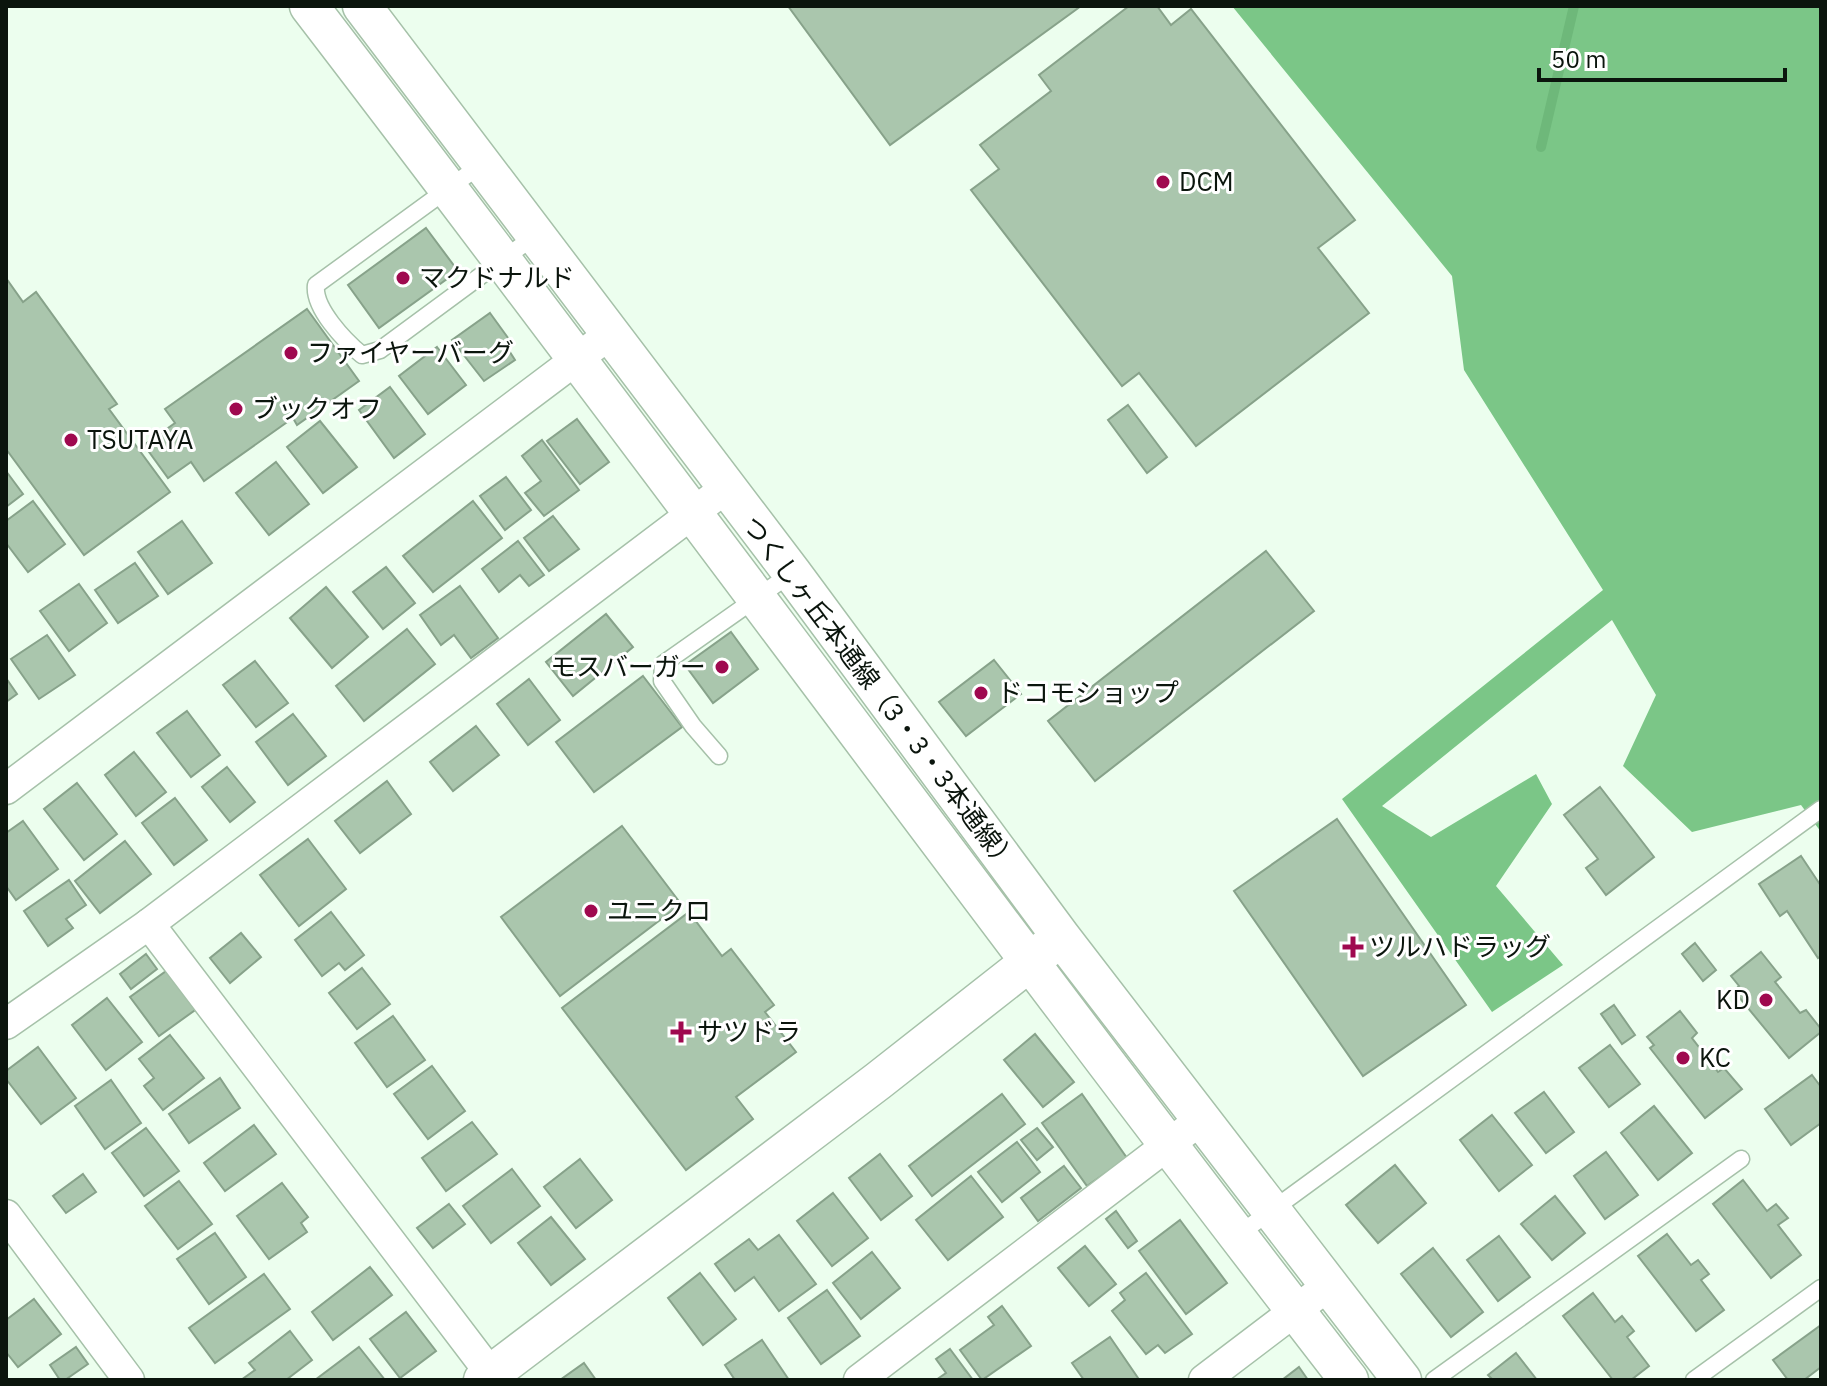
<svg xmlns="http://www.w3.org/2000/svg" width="1827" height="1386" viewBox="0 0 1827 1386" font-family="'IBM Plex Sans','Noto Sans JP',sans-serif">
  <rect width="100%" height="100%" fill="#ecfeee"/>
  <polygon fill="#7bc687" points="1232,6 1821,6 1821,832 1801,805 1692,832 1623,766 1656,695 1612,620 1382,806 1431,837 1536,774 1552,804 1496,886 1563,965 1492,1012 1342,799 1603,590 1464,370 1452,276"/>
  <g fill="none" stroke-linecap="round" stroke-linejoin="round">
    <polyline stroke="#6eb87a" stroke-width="10" points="1541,147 1574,6"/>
  </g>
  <g fill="#aac6ad" stroke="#87a28a" stroke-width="2">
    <polygon points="788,6 1081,6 890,145"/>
    <polygon points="1129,6 1157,6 1171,25 1191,9 1355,220 1318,248 1369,313 1196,446 1139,373 1122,386 971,190 999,169 980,145 1051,91 1039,75"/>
    <polygon points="426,228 458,271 379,328 348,285"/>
    <polygon points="6,278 23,302 36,292 117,404 109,409 170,492 84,555 6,449"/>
    <polygon points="307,309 359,381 297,425 293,418 204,481 191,462 168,478 144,445 175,423 165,409"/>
    <polygon points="490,313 511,342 506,346 515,360 484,381 452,340"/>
    <polygon points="437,347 466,385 428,414 399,376"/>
    <polygon points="390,387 425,434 394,458 359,410"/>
    <polygon points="1128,405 1167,457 1147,473 1108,420"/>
    <polygon points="577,419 609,462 580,484 547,441"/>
    <polygon points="320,421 357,467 323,493 287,447"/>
    <polygon points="542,440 579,490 544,516 525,493 541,481 522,456"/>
    <polygon points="276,462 309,504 269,535 236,493"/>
    <polygon points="6,471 23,494 6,507"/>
    <polygon points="506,477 531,510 505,530 480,496"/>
    <polygon points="33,501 65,544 28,572 6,543 6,521"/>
    <polygon points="473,501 502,538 433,592 403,556"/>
    <polygon points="553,516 579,549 549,571 524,538"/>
    <polygon points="182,521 212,563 168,594 138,552"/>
    <polygon points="518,541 544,575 529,586 520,575 499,592 482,569"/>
    <polygon points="1266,551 1314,611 1095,781 1048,721"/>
    <polygon points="135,563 158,596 118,623 95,590"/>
    <polygon points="386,567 415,603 383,629 353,592"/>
    <polygon points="79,584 107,623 69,651 40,611"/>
    <polygon points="460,586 498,638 471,658 454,635 441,645 420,615"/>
    <polygon points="326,587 368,637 332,668 290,618"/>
    <polygon points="606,614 633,647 573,696 546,662"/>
    <polygon points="407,629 435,664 364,721 336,686"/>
    <polygon points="731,632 758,669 713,703 685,665"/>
    <polygon points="47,635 75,675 39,699 11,659"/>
    <polygon points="994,660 1021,694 966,736 939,702"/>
    <polygon points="255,661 288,703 256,727 223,685"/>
    <polygon points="643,676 682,727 594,792 556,742"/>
    <polygon points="6,678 17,694 6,702"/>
    <polygon points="529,679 560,720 528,745 497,704"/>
    <polygon points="187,711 220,755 191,777 157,733"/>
    <polygon points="293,714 326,756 288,785 256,742"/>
    <polygon points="476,726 499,755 453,791 430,762"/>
    <polygon points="134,752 166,792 136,816 105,775"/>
    <polygon points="227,767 255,802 230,822 202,787"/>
    <polygon points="387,781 411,814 360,853 335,821"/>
    <polygon points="77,783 117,834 84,860 44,809"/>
    <polygon points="1600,787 1654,857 1606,895 1586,868 1598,859 1564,815"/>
    <polygon points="175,798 207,840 174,865 142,823"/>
    <polygon points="1337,819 1466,1005 1363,1076 1234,891"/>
    <polygon points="23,821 58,869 16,900 6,886 6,833"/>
    <polygon points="622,826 681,904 560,996 501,917"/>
    <polygon points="308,839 346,889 299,926 260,875"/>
    <polygon points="125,841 151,874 100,913 75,881"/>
    <polygon points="1801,856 1821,886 1821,956 1818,958 1787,911 1780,916 1759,884"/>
    <polygon points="69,880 86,905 66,919 73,928 48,946 24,911"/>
    <polygon points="331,912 364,955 345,970 339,963 322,976 295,940"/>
    <polygon points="689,912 722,956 731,949 774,1005 765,1012 796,1052 736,1097 753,1119 686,1170 562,1008"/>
    <polygon points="241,933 261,957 230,983 210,958"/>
    <polygon points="1695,943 1716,970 1703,981 1682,954"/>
    <polygon points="1761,952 1781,977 1775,982 1800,1013 1806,1010 1821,1029 1821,1032 1789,1058 1734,991 1739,986 1731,976"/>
    <polygon points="146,954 157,969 131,989 120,974"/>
    <polygon points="362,968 390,1004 357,1029 329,993"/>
    <polygon points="169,969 198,1008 159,1036 130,997"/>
    <polygon points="107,998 142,1042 106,1070 72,1025"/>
    <polygon points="1614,1005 1635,1035 1622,1044 1601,1014"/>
    <polygon points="1680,1011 1697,1033 1692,1038 1718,1072 1724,1068 1742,1089 1705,1118 1650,1048 1654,1045 1647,1037"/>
    <polygon points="393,1016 425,1060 387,1087 355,1043"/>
    <polygon points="1035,1034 1074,1082 1043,1107 1004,1060"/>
    <polygon points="170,1035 204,1078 163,1110 144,1086 154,1078 139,1059"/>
    <polygon points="1610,1045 1640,1084 1609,1107 1579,1068"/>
    <polygon points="38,1047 76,1098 41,1124 6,1079 6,1071"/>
    <polygon points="432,1066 465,1111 428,1139 394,1094"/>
    <polygon points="1812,1075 1821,1087 1821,1123 1791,1145 1765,1109"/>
    <polygon points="220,1078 240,1108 189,1143 169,1114"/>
    <polygon points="111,1080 141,1123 105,1149 75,1106"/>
    <polygon points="1544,1092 1574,1132 1546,1153 1515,1113"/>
    <polygon points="1002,1094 1025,1124 932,1196 909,1166"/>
    <polygon points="1082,1094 1127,1158 1087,1186 1042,1123"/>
    <polygon points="1654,1106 1692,1153 1658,1180 1621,1133"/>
    <polygon points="1492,1115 1532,1165 1499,1191 1460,1140"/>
    <polygon points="472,1122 497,1154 446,1191 422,1158"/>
    <polygon points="254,1125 276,1154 225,1191 204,1163"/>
    <polygon points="146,1128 179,1171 144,1196 112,1153"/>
    <polygon points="1037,1128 1053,1147 1037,1160 1021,1140"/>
    <polygon points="1017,1142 1040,1172 1002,1202 978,1172"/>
    <polygon points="1606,1152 1638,1195 1605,1219 1574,1176"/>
    <polygon points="880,1154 912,1196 881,1220 849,1178"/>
    <polygon points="580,1159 612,1200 576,1228 544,1187"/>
    <polygon points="1395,1165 1426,1203 1378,1243 1346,1205"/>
    <polygon points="1064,1166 1081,1188 1038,1221 1021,1198"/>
    <polygon points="512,1169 540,1206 491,1243 463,1206"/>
    <polygon points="83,1174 96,1192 66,1213 53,1196"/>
    <polygon points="971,1176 1003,1217 948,1260 916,1220"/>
    <polygon points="1743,1180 1767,1211 1776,1204 1788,1218 1778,1225 1801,1255 1771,1278 1713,1204"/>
    <polygon points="179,1181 212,1224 178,1249 145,1206"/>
    <polygon points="282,1183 308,1217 301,1223 307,1232 269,1259 237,1216"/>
    <polygon points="833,1193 868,1238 832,1266 797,1221"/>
    <polygon points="1555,1196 1585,1233 1552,1260 1521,1224"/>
    <polygon points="449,1204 465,1224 433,1248 417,1228"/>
    <polygon points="1116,1211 1137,1241 1128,1248 1106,1219"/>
    <polygon points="551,1217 585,1259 551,1285 518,1243"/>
    <polygon points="1180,1220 1227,1283 1186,1314 1139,1251"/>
    <polygon points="215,1233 246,1277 209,1304 177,1259"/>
    <polygon points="1667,1234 1691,1265 1698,1260 1709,1274 1701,1280 1724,1310 1696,1331 1638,1256"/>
    <polygon points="779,1235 816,1284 779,1311 754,1277 735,1291 715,1264 749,1239 758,1250"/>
    <polygon points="1499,1236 1530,1277 1498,1301 1467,1260"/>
    <polygon points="1085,1246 1116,1284 1089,1306 1058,1268"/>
    <polygon points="1433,1248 1483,1312 1451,1337 1401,1274"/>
    <polygon points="872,1252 900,1288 861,1319 833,1283"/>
    <polygon points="370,1267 392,1295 333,1340 312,1312"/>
    <polygon points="700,1273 736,1319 703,1345 668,1298"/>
    <polygon points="1146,1273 1192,1334 1165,1353 1158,1345 1146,1354 1112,1311 1125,1300 1120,1293"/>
    <polygon points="264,1274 290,1309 215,1363 189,1328"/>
    <polygon points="827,1290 860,1336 821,1364 788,1318"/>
    <polygon points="1593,1293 1615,1322 1622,1316 1634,1331 1627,1337 1649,1366 1631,1380 1613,1380 1563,1316"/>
    <polygon points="34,1299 61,1334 18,1367 6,1352 6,1320"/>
    <polygon points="1002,1306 1031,1346 982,1380 960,1350 994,1325 988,1317"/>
    <polygon points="406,1312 436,1351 400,1378 370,1339"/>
    <polygon points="1821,1325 1821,1367 1804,1380 1788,1380 1773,1360"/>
    <polygon points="290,1331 312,1360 286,1380 241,1380 255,1370 249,1363"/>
    <polygon points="1110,1337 1138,1378 1135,1380 1084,1380 1072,1363"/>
    <polygon points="762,1340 789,1380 735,1380 725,1365"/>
    <polygon points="76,1347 88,1364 65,1380 60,1380 50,1365"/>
    <polygon points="359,1347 385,1380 315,1380"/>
    <polygon points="950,1349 973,1380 936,1380 946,1373 936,1359"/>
    <polygon points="1516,1353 1537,1380 1493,1380 1488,1375"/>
    <polygon points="584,1363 596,1380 560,1380"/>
    <polygon points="1299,1367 1308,1380 1282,1380"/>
  </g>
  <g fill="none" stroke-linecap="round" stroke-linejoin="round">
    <defs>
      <g id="service">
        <path d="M 482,164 L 316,285 C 313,308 345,341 362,355 L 380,350 L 536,235"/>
        <polyline points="719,756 693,726 662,681 663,664 792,573"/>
        <polyline points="1238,1235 1821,809"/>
        <polyline points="1434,1380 1741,1159"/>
        <polyline points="1694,1380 1821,1288"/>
      </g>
      <g id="minor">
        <polyline points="6,789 610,334"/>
        <polyline points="149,924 491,1374"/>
        <polyline points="6,1024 149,924 726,488"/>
        <polyline points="6,1215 129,1380"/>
        <polyline points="859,1380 1203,1118"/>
        <polyline points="1204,1380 1329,1285"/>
      </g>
      <g id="tertiary">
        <path d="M 309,6 C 659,462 997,926 1349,1380"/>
        <polyline points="362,6 792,573 1061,937 1402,1380"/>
        <polyline points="483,1380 878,1081 1046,949"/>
      </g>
    </defs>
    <use href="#service" stroke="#a6c1a9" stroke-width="19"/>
    <use href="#minor" stroke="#a6c1a9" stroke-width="33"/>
    <use href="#tertiary" stroke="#a6c1a9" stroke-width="41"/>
    <use href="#service" stroke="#fff" stroke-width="16"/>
    <use href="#minor" stroke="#fff" stroke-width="30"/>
    <use href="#tertiary" stroke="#fff" stroke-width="38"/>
  </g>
  <g fill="#9f094f" stroke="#fff" stroke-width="3">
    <circle cx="1163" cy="182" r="8"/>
    <circle cx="403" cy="278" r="8"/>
    <circle cx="291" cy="353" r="8"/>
    <circle cx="236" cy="409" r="8"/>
    <circle cx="71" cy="440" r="8"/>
    <circle cx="722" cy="667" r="8"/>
    <circle cx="981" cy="693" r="8"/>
    <circle cx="591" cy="911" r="8"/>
    <path d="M1349 935h8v8h8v8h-8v8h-8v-8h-8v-8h8z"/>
    <circle cx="1766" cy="1000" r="8"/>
    <path d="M677 1020h8v8h8v8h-8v8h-8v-8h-8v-8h8z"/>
    <circle cx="1683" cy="1058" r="8"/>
  </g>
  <g text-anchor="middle" stroke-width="6" stroke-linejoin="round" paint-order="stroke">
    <g font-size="26" fill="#0b150d" stroke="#fff" text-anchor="start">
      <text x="1179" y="191">DCM</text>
      <text x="419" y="287">マクドナルド</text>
      <text x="307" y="362">ファイヤーバーグ</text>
      <text x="252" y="418">ブックオフ</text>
      <text x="87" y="449">TSUTAYA</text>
      <text x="706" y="676" text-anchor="end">モスバーガー</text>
      <text x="997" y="702">ドコモショップ</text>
      <text x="607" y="920">ユニクロ</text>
      <text x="1369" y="956">ツルハドラッグ</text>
      <text x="1750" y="1009" text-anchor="end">KD</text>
      <text x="697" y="1041">サツドラ</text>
      <text x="1699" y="1067">KC</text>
    </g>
    <g font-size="26" fill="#0b150d" stroke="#fff">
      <text transform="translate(880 694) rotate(53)" y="9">つくしヶ丘本通線（3・3・3本通線）</text>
    </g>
  </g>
  <rect width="1827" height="1386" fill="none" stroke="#0b150d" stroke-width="16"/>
  <path d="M1539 68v12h246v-12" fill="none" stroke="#0b150d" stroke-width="4"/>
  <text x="1551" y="68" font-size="24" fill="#0b150d" stroke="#ffffff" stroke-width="6" paint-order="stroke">50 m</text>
</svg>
